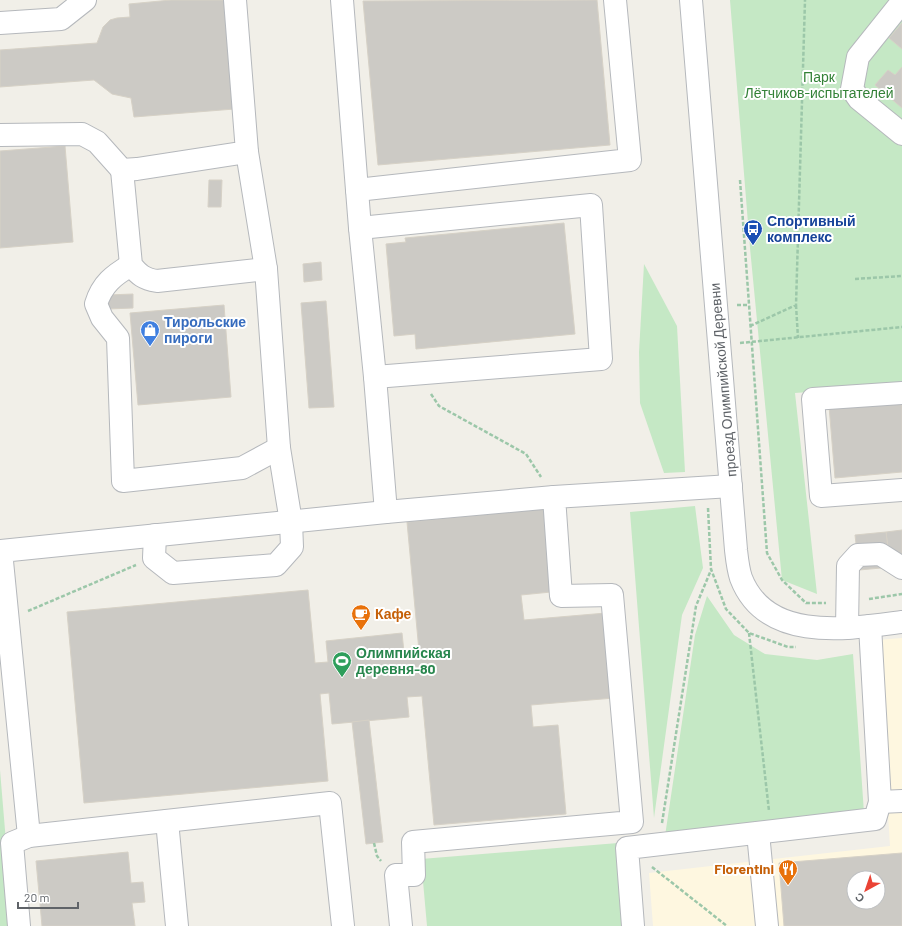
<svg xmlns="http://www.w3.org/2000/svg" width="902" height="926" viewBox="0 0 902 926" font-family="Barlow,sans-serif">
  <rect width="100%" height="100%" fill="#f1efe8"/>
  <path fill="#fef7e0" fill-rule="evenodd" d="M 902,638 L 902,926 L 653,926 L 649,873 L 890,846 L 877,640 ZM 854,878 L 878,878 L 878,902 L 854,902 Z"/>
  <g fill="#c5e8c5">
    <polygon points="730,0 902,0 902,385 795,393 817,594 782,580 750,248"/>
    <polygon points="644,264 677,326 685,472 664,473 640,403 639,352"/>
    <polygon points="695,506 703,568 682,615 654,818 630,512"/>
    <polygon points="707,596 734,635 765,654 817,660 853,654 864,813 665,836 695,635"/>
    <polygon points="0,770 13,926 0,926"/>
    <polygon points="618,843 623,926 427,926 421,859"/>
  </g>
  <g fill="#cccac5" stroke="#d6d1c6" fill-rule="evenodd">
    <polygon points="171,0 237,0 247,108 134,117 131,98 112,94 94,80 0,87 0,50 97,43 103,27 110,20 117,18 130,17 129,4"/>
    <polygon points="597,0 610,145 378,165 363,1"/>
    <polygon points="902,23 902,49 889,38"/>
    <polygon points="902,67 902,108 875,85 888,70 895,75"/>
    <polygon points="65,146 73,242 0,248 0,151"/>
    <polygon points="209,180 222,180 221,207 208,207"/>
    <polygon points="564,223 575,334 416,349 415,334 394,336 386,244 406,242 405,238"/>
    <polygon points="321,262 322,280 304,282 303,264"/>
    <polygon points="133,294 133,308 108,309 108,295"/>
    <polygon points="326,301 334,407 309,408 301,303"/>
    <polygon points="224,305 231,397 138,405 130,313"/>
    <polygon points="902,400 902,472 835,478 829,406"/>
    <polygon points="544,509 551,592 521,595 524,620 606,613 614,698 531,705 533,727 558,725 566,814 434,825 422,696 407,697 409,717 332,724 329,693 320,694 328,781 84,803 67,612 308,590 315,663 328,662 326,641 402,633 404,652 419,651 407,522"/>
    <polygon points="902,530 902,561 888,548 886,532"/>
    <polygon points="886,532 888,548 881,568 859,570 855,535"/>
    <polygon points="369,720 383,842 366,844 352,722"/>
    <polygon points="128,852 131,883 143,882 145,902 132,903 135,926 42,926 36,861"/>
    <path d="M 902,853 L 902,926 L 784,926 L 779,863 ZM 854,878 L 878,878 L 878,902 L 854,902 Z"/>
  </g>
  <g fill="none" stroke-linecap="round" stroke-linejoin="round">
    <defs>
      <g id="minor">
        <polyline points="342,0 360,228 375,377 386,512"/>
        <path d="M 691,0 L 736,550 C 737,559 738,569 741,578 C 766,643 848,629 902,622"/>
        <polyline points="902,2 858,57 852,89 859,99 902,134"/>
        <polyline points="0,23 61,19 85,0"/>
        <polyline points="0,135 82,134 97,142 122,170 137,169 247,152 235,0"/>
        <path d="M 122,170 L 131,265 C 139,275 144,279 157,281 L 266,269"/>
        <polyline points="357,190 630,160 615,0"/>
        <polyline points="360,228 591,205 601,359 375,377"/>
        <path d="M 131,265 C 114,275 102,284 96,304 L 102,318 L 118,338 L 123,481 L 242,468 L 279,448"/>
        <polyline points="902,393 813,399 821,496 902,490"/>
        <polyline points="155,535 154,558 173,573 276,565 292,547 291,522 279,448 266,269 247,152"/>
        <polyline points="847,628 848,566 858,555 880,554 902,568"/>
        <polyline points="880,802 902,801"/>
        <polyline points="167,821 177,926"/>
        <polyline points="758,833 767,926"/>
        <polyline points="29,836 1,551 386,512 554,497"/>
        <polyline points="19,926 12,843 29,836 330,803 343,926"/>
        <polyline points="401,926 396,875 414,875 413,842 632,822 612,595 561,596 554,497 731,486"/>
        <polyline points="633,926 627,848 875,819 880,802 870,626"/>
      </g>
    </defs>
    <use href="#minor" stroke="#b5b8bc" stroke-width="24"/>
    <g stroke="#9cc7a9" stroke-width="2.5" stroke-dasharray="4 2" stroke-linecap="butt">
      <polyline points="740,180 767,553 782,580 806,603 826,603"/>
      <polyline points="855,279 902,276"/>
      <polyline points="737,305 749,305"/>
      <polyline points="796,305 798,338"/>
      <polyline points="750,326 796,305 805,0"/>
      <polyline points="740,343 902,327"/>
      <polyline points="431,394 439,406 526,454 541,477"/>
      <polyline points="708,508 711,569 726,609 749,633 788,647 796,647"/>
      <polyline points="869,599 902,594"/>
      <polyline points="28,611 136,565"/>
      <polyline points="749,633 769,811"/>
      <polyline points="662,823 696,606 711,570"/>
      <polyline points="374,843 377,856 381,861"/>
      <polyline points="652,867 727,926"/>
    </g>
    <use href="#minor" stroke="#fff" stroke-width="22"/>
  </g>
  <defs>
    <symbol id="bus-pin" viewBox="-11 -11 22 30"><path d="M0 17L-7.5 6A9.5 9.5 0 1 1 7.5 6Z" fill="#1a4fb4" stroke="#fff"/><path d="M-5-6H5V4H4V6H2V4H-2V6H-4V4H-5ZM-3.5-4V0h7V-4ZM-3.5 1.2v1.5H-2V1.2ZM2 1.2v1.5H3.5V1.2Z" fill="#fff"/></symbol>
    <symbol id="shop-pin" viewBox="-11 -11 22 30"><path d="M0 17L-7.5 6A9.5 9.5 0 1 1 7.5 6Z" fill="#3f7fe0" stroke="#fff"/><path d="M-5-2.5h2.3a2.7 3.5 0 0 1 5.4 0H5L5.5 6h-11ZM-1.5-2.5h3a1.5 2.3 0 0 0-3 0Z" fill="#fff"/></symbol>
    <symbol id="cafe-pin" viewBox="-11 -11 22 30"><path d="M0 17L-7.5 6A9.5 9.5 0 1 1 7.5 6Z" fill="#e8710a" stroke="#fff"/><path d="M-5.5-4.5H6V0H3Q3 3.5 0 3.5H-2.5Q-5.5 3.5-5.5 0ZM3-3.2v2h1.7v-2ZM-6 4.5H4V6H-6Z" fill="#fff"/></symbol>
    <symbol id="stadium-pin" viewBox="-11 -11 22 30"><path d="M0 17L-7.5 6A9.5 9.5 0 1 1 7.5 6Z" fill="#2e9e5b" stroke="#fff"/><path d="M0-5a6.5 5 0 1 0 0 10a6.5 5 0 1 0 0-10ZM-3.5-1.8h7v3.6h-7Z" fill="#fff"/></symbol>
    <symbol id="restaurant-pin" viewBox="-11 -11 22 30"><path d="M0 17L-7.5 6A9.5 9.5 0 1 1 7.5 6Z" fill="#e8710a" stroke="#fff"/><path d="M-5-6h1v4h1v-4h1v4h1v-4h1v5L-1.5 .5V6h-2V.5L-5-1ZM5-6V6H3V1.5H1.5Q1.5-4 5-6Z" fill="#fff"/></symbol>
  </defs>
  <g fill-rule="evenodd">
    <use href="#bus-pin" x="742" y="218" width="22" height="30"/>
    <use href="#shop-pin" x="139" y="319" width="22" height="30"/>
    <use href="#cafe-pin" x="350" y="603" width="22" height="30"/>
    <use href="#stadium-pin" x="331" y="650" width="22" height="30"/>
    <use href="#restaurant-pin" x="777" y="858" width="22" height="30"/>
  </g>
  <g text-anchor="middle" stroke-width="4" stroke-linejoin="round" paint-order="stroke">
    <g font-size="14" fill="#348238" stroke="#fff">
      <text x="819" y="82">Парк<tspan x="819" dy="16">Лётчиков-испытателей</tspan></text>
    </g>
    <g font-size="14" font-weight="bold" fill="#164399" stroke="#fff" text-anchor="start">
      <text x="767" y="226">Спортивный<tspan x="767" dy="16">комплекс</tspan></text>
    </g>
    <g font-size="14" font-weight="bold" fill="#366cbe" stroke="#fff" text-anchor="start">
      <text x="164" y="327">Тирольские<tspan x="164" dy="16">пироги</tspan></text>
    </g>
    <g font-size="14" fill="#5f6368" stroke="#fff">
      <text transform="translate(723 380) rotate(-95)" y="5">проезд Олимпийской Деревни</text>
    </g>
    <g font-size="14" font-weight="bold" fill="#c56008" stroke="#fff" text-anchor="start">
      <text x="375" y="619">Кафе</text>
      <text x="774" y="874" text-anchor="end">Florentini</text>
    </g>
    <g font-size="14" font-weight="bold" fill="#27864d" stroke="#fff" text-anchor="start">
      <text x="356" y="658">Олимпийская<tspan x="356" dy="16">деревня-80</tspan></text>
    </g>
  </g>
  <g transform="translate(866 890) rotate(220)"><circle r="19" fill="#ffffff" stroke="#bfc1c3"/>
  <path d="M0-3L7 15L0 10L-7 15Z" fill="#ea4335"/>
  <text y="-6" font-size="11" font-weight="bold" text-anchor="middle" fill="#5f6368">С</text>
  </g>
  <path d="M18 902v6h60v-6" fill="none" stroke="#5f6368" stroke-width="2"/>
  <text x="24" y="902" font-size="12" fill="#5f6368" stroke="#ffffff" stroke-width="3" paint-order="stroke">20 m</text>
</svg>
